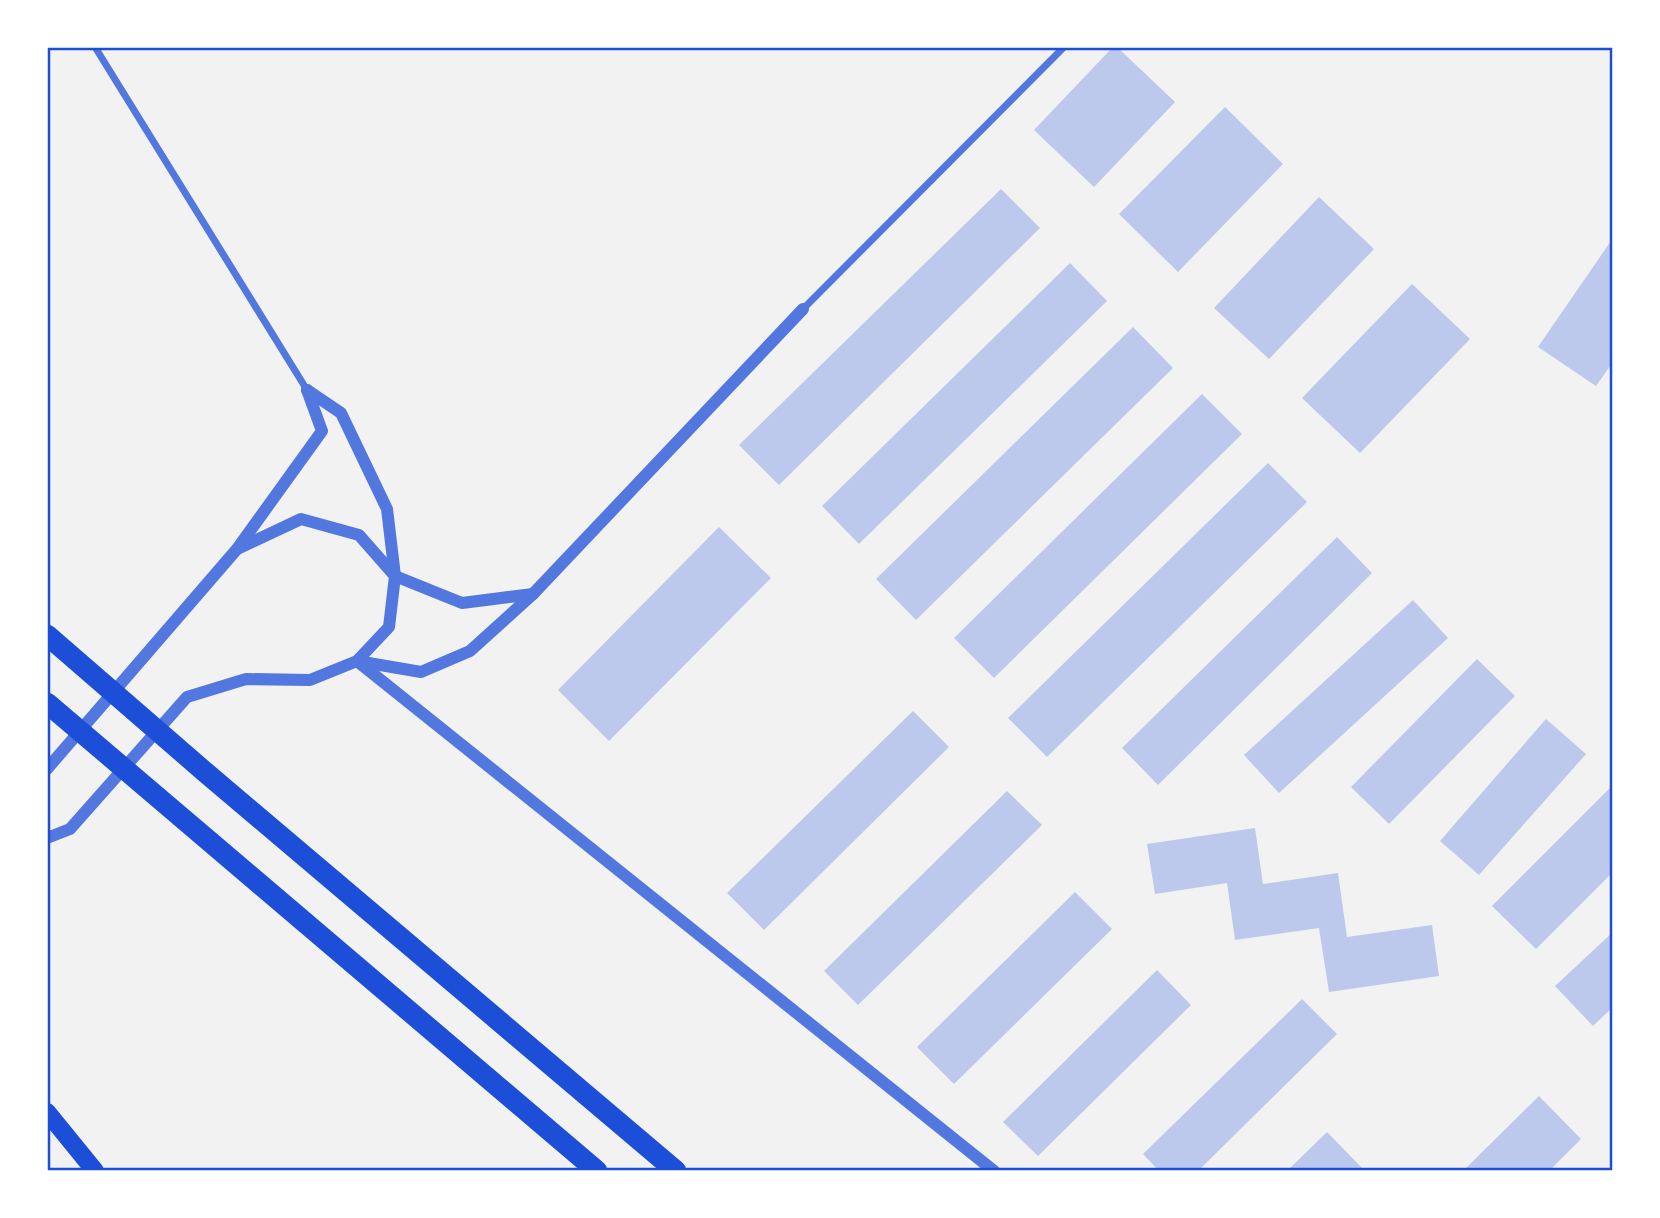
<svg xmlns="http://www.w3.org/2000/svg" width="1660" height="1218" viewBox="0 0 1660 1218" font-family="Inter,sans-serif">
  <rect width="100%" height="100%" fill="#f2f2f2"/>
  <g fill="#bdc9ec">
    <polygon points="1113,47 1117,47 1175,102 1094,187 1034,130"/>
    <polygon points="1225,107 1283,164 1178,272 1119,214"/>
    <polygon points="1001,189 1040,228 779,485 739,445"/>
    <polygon points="1319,197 1374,249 1269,359 1214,308"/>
    <polygon points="1613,238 1613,362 1596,386 1538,347"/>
    <polygon points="1070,263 1107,301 859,544 822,506"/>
    <polygon points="1412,284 1470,339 1360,453 1302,398"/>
    <polygon points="1133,327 1173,368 916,620 876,579"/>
    <polygon points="1202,394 1242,434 994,678 954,638"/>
    <polygon points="1268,463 1307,502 1047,757 1008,718"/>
    <polygon points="719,527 771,578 609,741 558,690"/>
    <polygon points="1337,537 1372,573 1158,785 1122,748"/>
    <polygon points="1413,600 1448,638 1279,793 1244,755"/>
    <polygon points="1477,659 1515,696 1389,824 1351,787"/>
    <polygon points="913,711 949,747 764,930 727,893"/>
    <polygon points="1546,719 1586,754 1479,875 1440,841"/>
    <polygon points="1613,785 1613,872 1536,949 1492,906"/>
    <polygon points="1007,791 1042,825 858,1005 824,971"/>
    <polygon points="1255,828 1263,884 1338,873 1347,937 1432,925 1439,976 1329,992 1319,928 1235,940 1227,883 1155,894 1147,844"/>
    <polygon points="1075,892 1112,929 954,1084 917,1047"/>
    <polygon points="1613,932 1613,1007 1593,1026 1555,986"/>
    <polygon points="1157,970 1191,1005 1038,1156 1003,1122"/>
    <polygon points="1302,999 1337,1034 1198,1171 1159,1171 1143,1154"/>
    <polygon points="1539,1096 1581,1139 1549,1171 1463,1171"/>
    <polygon points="1327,1132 1365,1171 1287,1171"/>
  </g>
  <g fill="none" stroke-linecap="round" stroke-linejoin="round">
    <g stroke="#5277de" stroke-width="7">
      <polyline points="95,47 307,390"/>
      <polyline points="803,309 1064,47"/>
    </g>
    <g stroke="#5277de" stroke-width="12">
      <polyline points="803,309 533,594 470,651 421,672 357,661 994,1171"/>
      <polyline points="307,390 341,413 387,509 395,576 462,603 533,594"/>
      <polyline points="47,769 237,549 322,431 307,390"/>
      <polyline points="47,838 70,829 187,697 246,679 310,680 357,661 389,627 395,576 359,535 301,519 237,549"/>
    </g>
    <polyline stroke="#1d4ed8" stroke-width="18" points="47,1112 95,1171"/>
    <g stroke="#1d4ed8" stroke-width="21">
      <polyline points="47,635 205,772 676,1171"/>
      <polyline points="47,703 597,1171"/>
    </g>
  </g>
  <rect width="1660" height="1218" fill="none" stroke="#ffffff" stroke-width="98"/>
  <rect x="49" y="49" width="1562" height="1120" fill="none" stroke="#1d4ed8" stroke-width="2.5"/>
</svg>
